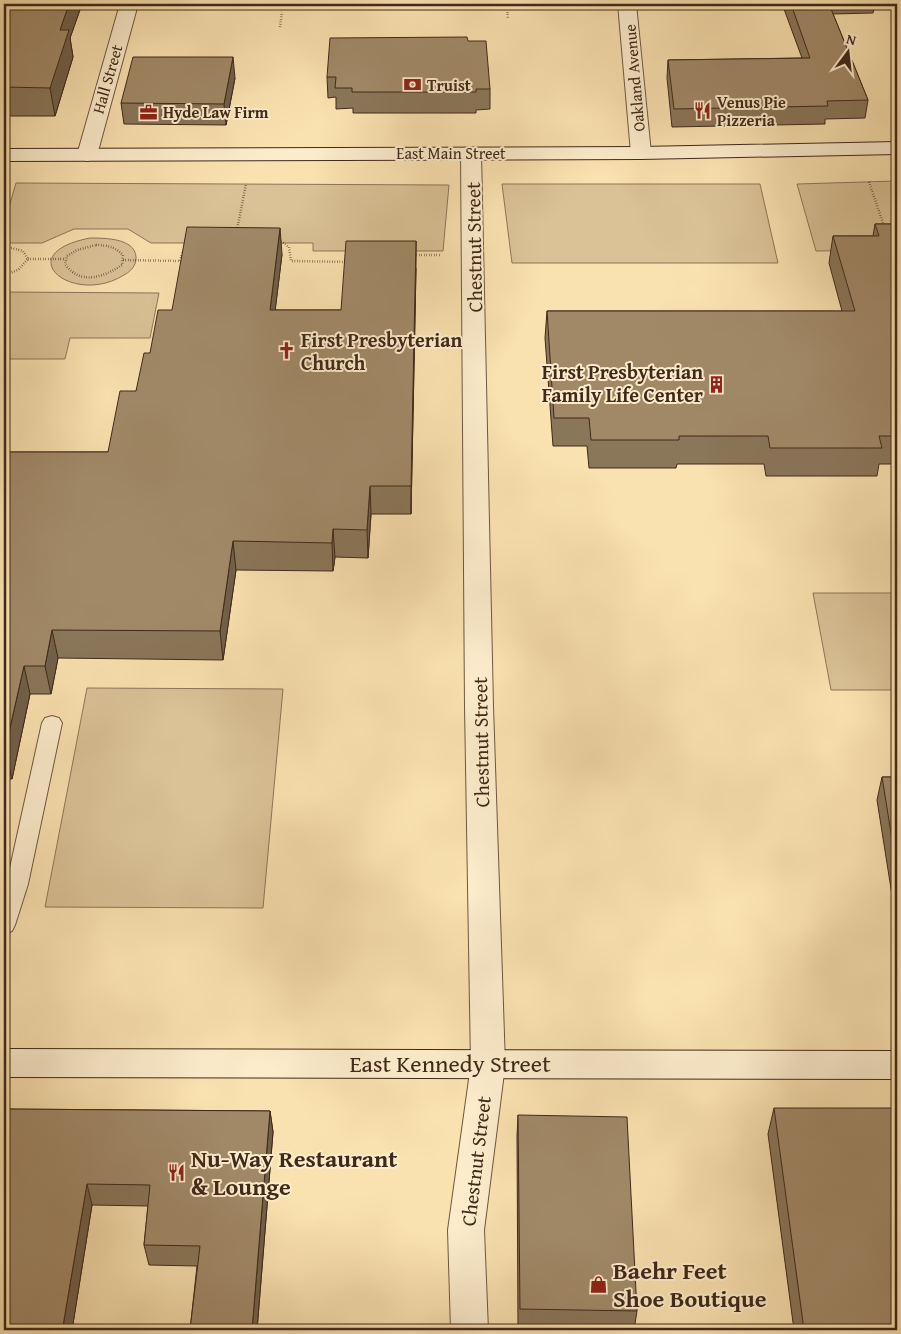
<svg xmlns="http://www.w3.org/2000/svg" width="901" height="1334" viewBox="0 0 901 1334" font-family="'Gentium Book Plus',serif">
  <rect width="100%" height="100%" fill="#fae1b0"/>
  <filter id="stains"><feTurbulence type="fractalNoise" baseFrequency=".004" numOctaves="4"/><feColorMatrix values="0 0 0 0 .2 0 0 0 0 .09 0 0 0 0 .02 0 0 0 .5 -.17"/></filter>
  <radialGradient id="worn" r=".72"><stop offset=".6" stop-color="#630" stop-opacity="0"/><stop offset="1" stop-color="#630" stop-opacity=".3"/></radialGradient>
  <g fill="#dac296" stroke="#8d7658">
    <polygon points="897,181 897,250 816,251 797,184"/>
    <polygon points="16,183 449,185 443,251 313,251 313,243 151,243 128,229 74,229 42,243 4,243 4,224"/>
    <polygon points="502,184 760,184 778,263 512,263"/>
    <path d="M 90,238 C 104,238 135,238 136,257 C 137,265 130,272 124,275 C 73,307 8,254 90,238 Z"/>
    <polygon points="4,292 159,293 150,338 70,338 65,359 4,359"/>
    <polygon points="813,593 897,593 897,690 831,690"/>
    <polygon points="87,688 283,689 263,908 45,907"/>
  </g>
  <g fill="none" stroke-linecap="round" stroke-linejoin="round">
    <defs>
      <polygon id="lane" points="52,716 59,718 62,723 28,884 15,925 12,931 4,934 4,895 42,723 45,718"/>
      <g id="street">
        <polygon points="120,4 138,4 97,155 94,159 87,161 80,159 77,155"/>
        <polygon points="618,4 636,4 651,153 648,157 641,159 634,157 631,153"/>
        <polygon points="471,147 478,149 481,153 493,706 505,1065 484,1230 488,1330 451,1330 448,1230 471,1065 465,706 461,153 464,149"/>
      </g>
      <g id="secondary">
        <polygon points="897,142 897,154 641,159 4,161 4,149 641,147"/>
        <polygon points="4,1049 897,1051 897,1079 4,1077"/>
      </g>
    </defs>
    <use href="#lane" stroke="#6e573f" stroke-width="2"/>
    <use href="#street" stroke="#6e573f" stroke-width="2"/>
    <use href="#secondary" stroke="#402919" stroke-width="2"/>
    <g stroke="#402919" stroke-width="2.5" stroke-dasharray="0.5 2" stroke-linecap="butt">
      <polyline points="507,7 508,19"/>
      <polyline points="280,27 282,12"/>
      <polyline points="869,182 884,226"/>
      <polyline points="237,230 246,184"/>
      <polyline points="279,240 289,247 291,261 348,262"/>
      <path d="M 96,245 C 107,245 115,247 123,255 L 122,265 C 104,277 80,286 65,264 L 67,256 L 77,250 Z"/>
      <polyline points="4,246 23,251 28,259 18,270 4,275"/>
      <polyline points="414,255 440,255"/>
      <polyline points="28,259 65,259"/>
      <polyline points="123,260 180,261 183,251"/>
    </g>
    <use href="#lane" fill="#fceccc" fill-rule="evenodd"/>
    <use href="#street" fill="#fceccc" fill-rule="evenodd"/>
    <use href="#secondary" fill="#fceccc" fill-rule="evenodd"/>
  </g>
  <g fill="#8a7659" stroke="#402919">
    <polygon points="4,4 82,4 70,38 73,57 55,116 4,116"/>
    <polygon points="785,4 875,4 873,13 833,14 868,100 865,118 825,119 825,124 672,127 667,78 668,60 802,58 784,9"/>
    <polygon points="468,41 490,89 490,109 476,110 476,113 353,113 353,108 336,109 336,97 328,98 327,77"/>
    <polygon points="235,78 226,125 124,124 121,103"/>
    <polygon points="875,224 897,224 897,464 879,464 877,476 766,476 764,464 677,464 676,468 589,468 587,446 553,446 545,338 547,311 842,311 829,263 833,236 873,236"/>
    <polygon points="282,254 275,310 341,310 416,268 411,514 371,514 368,558 335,557 333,571 236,570 223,660 58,658 51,694 30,694 12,779 4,779 4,452 108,452 136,391 150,353 172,310"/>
    <polygon points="882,777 897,777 897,895 892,895 877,800"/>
    <polygon points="774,1108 897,1330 794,1330 768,1134"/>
    <polygon points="4,1109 270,1111 273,1132 257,1330 190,1330 197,1266 149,1265 144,1245 148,1206 92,1205 72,1330 4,1330"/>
    <polygon points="518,1115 637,1311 634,1330 518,1329 517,1136"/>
  </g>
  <g fill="#716049" stroke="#402919">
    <polygon points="69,4 82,4 70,38 73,57 55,116 50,88 60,30"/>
    <polygon points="233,57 235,78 226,125 224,104"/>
    <polygon points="280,228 282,254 272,337 270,310"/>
    <polygon points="416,241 416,268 411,514 411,486"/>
    <polygon points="370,486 371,514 368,558 367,530"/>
    <polygon points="333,529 335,557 333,571 332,543"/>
    <polygon points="233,541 236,570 223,660 220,631"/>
    <polygon points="52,630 58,658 51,694 45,666"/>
    <polygon points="24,666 30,694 12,779 5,750"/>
    <polygon points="270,1111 273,1132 257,1330 252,1330"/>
    <polygon points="87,1184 92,1205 72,1330 65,1330 63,1326"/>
  </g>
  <g fill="#a18968" stroke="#402919">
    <polygon points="4,4 69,4 60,30 69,30 50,88 4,87"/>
    <polygon points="791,4 829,4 868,100 827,101 828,106 674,109 668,60 810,58"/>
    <polygon points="467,37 468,41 486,41 490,89 476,89 476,92 352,92 352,88 335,88 336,77 327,77 330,38"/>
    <polygon points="133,57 233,57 224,104 121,103"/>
    <polygon points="875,224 897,224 897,368 894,368 897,381 897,436 879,436 882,448 770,448 768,436 679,436 679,440 591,440 589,418 554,418 547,311 855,311 833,236 879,236"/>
    <polygon points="187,227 280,228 270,310 341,310 346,241 416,241 411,486 370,486 367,530 333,529 332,543 233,541 220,631 52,630 45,666 24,666 5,750 4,750 4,452 108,452 120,391 136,391 144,353 150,353 158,310 172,310"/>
    <polygon points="882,777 897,777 897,870"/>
    <polygon points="774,1108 897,1108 897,1330 804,1330"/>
    <polygon points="4,1109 270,1111 252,1330 190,1330 200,1246 144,1245 150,1185 87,1184 63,1326 4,1325"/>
    <polygon points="518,1115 627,1117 637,1311 520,1309"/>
  </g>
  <defs>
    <symbol id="bank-bare" viewBox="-9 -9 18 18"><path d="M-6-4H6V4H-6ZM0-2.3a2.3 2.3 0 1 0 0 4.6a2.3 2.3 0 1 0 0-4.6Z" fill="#8f2418" stroke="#fceccc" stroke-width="2.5" paint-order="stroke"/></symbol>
    <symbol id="restaurant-bare" viewBox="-9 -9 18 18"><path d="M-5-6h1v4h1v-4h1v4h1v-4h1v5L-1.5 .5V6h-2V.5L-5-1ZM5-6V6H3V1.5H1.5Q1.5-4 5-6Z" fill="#8f2418" stroke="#fceccc" stroke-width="2.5" paint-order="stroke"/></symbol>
    <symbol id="office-bare" viewBox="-9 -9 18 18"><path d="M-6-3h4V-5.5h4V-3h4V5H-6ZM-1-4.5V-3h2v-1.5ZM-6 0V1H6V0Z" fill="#8f2418" stroke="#fceccc" stroke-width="2.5" paint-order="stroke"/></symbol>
    <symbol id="church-bare" viewBox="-9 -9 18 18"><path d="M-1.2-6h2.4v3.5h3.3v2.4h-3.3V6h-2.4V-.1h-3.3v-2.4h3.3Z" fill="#8f2418" stroke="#fceccc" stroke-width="2.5" paint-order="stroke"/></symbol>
    <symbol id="building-bare" viewBox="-9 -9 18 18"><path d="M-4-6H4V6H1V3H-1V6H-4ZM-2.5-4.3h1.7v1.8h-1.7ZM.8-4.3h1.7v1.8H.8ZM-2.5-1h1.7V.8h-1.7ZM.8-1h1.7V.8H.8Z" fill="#8f2418" stroke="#fceccc" stroke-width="2.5" paint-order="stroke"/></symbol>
    <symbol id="shop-bare" viewBox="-9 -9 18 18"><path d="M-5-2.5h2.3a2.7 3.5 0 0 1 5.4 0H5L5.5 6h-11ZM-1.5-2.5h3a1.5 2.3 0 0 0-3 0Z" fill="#8f2418" stroke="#fceccc" stroke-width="2.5" paint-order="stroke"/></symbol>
  </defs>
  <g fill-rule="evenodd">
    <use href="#bank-bare" x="400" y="72" width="25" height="25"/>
    <use href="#restaurant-bare" x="690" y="98" width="25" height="25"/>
    <use href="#office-bare" x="136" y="100" width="25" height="25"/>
    <use href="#church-bare" x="274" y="338" width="25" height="25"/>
    <use href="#building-bare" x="704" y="372" width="25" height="25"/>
    <use href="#restaurant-bare" x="164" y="1160" width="25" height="25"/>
    <use href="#shop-bare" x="586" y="1272" width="25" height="25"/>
  </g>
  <g text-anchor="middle" stroke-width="4" stroke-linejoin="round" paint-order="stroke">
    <g font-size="16" fill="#402919" stroke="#fceccc">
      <text transform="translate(634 78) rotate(-95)" y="6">Oakland Avenue</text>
      <text transform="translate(107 79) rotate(-74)" y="6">Hall Street</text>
      <text x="451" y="159">East Main Street</text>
    </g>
    <g font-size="16" font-weight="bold" fill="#402919" stroke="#fceccc" text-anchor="start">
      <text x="427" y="91">Truist</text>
      <text x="717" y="108">Venus Pie<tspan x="717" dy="18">Pizzeria</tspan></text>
      <text x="163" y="118">Hyde Law Firm</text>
    </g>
    <g font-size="20" fill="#402919" stroke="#fceccc">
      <text transform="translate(474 247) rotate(-91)" y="7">Chestnut Street</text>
      <text transform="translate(481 742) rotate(-91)" y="7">Chestnut Street</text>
      <text transform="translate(476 1161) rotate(-83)" y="7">Chestnut Street</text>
    </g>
    <g font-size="20" font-weight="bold" fill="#402919" stroke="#fceccc" text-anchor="start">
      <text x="301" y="347">First Presbyterian<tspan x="301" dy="23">Church</tspan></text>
      <text x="703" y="379" text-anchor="end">First Presbyterian<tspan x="703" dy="23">Family Life Center</tspan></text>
    </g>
    <g font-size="24" fill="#402919" stroke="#fceccc">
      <text x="450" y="1072">East Kennedy Street</text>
    </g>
    <g font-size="24" font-weight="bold" fill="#402919" stroke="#fceccc" text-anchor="start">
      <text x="191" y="1167">Nu-Way Restaurant<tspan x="191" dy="28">&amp; Lounge</tspan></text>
      <text x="613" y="1279">Baehr Feet<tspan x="613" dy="28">Shoe Boutique</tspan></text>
    </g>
  </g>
  <rect width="901" height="1334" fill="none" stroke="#fae1b0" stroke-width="20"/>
  <rect x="5" y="5" width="891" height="1324" fill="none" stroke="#402919" stroke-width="2.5"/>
  <rect x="10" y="10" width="881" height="1314" fill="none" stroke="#402919"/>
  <g transform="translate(848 52) rotate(15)" stroke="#fceccc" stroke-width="4" paint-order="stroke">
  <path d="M0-4L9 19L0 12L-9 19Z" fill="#402919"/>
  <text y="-8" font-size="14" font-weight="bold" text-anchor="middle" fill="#402919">N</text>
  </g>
  <rect width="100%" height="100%" filter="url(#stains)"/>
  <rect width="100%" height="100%" fill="url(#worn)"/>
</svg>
